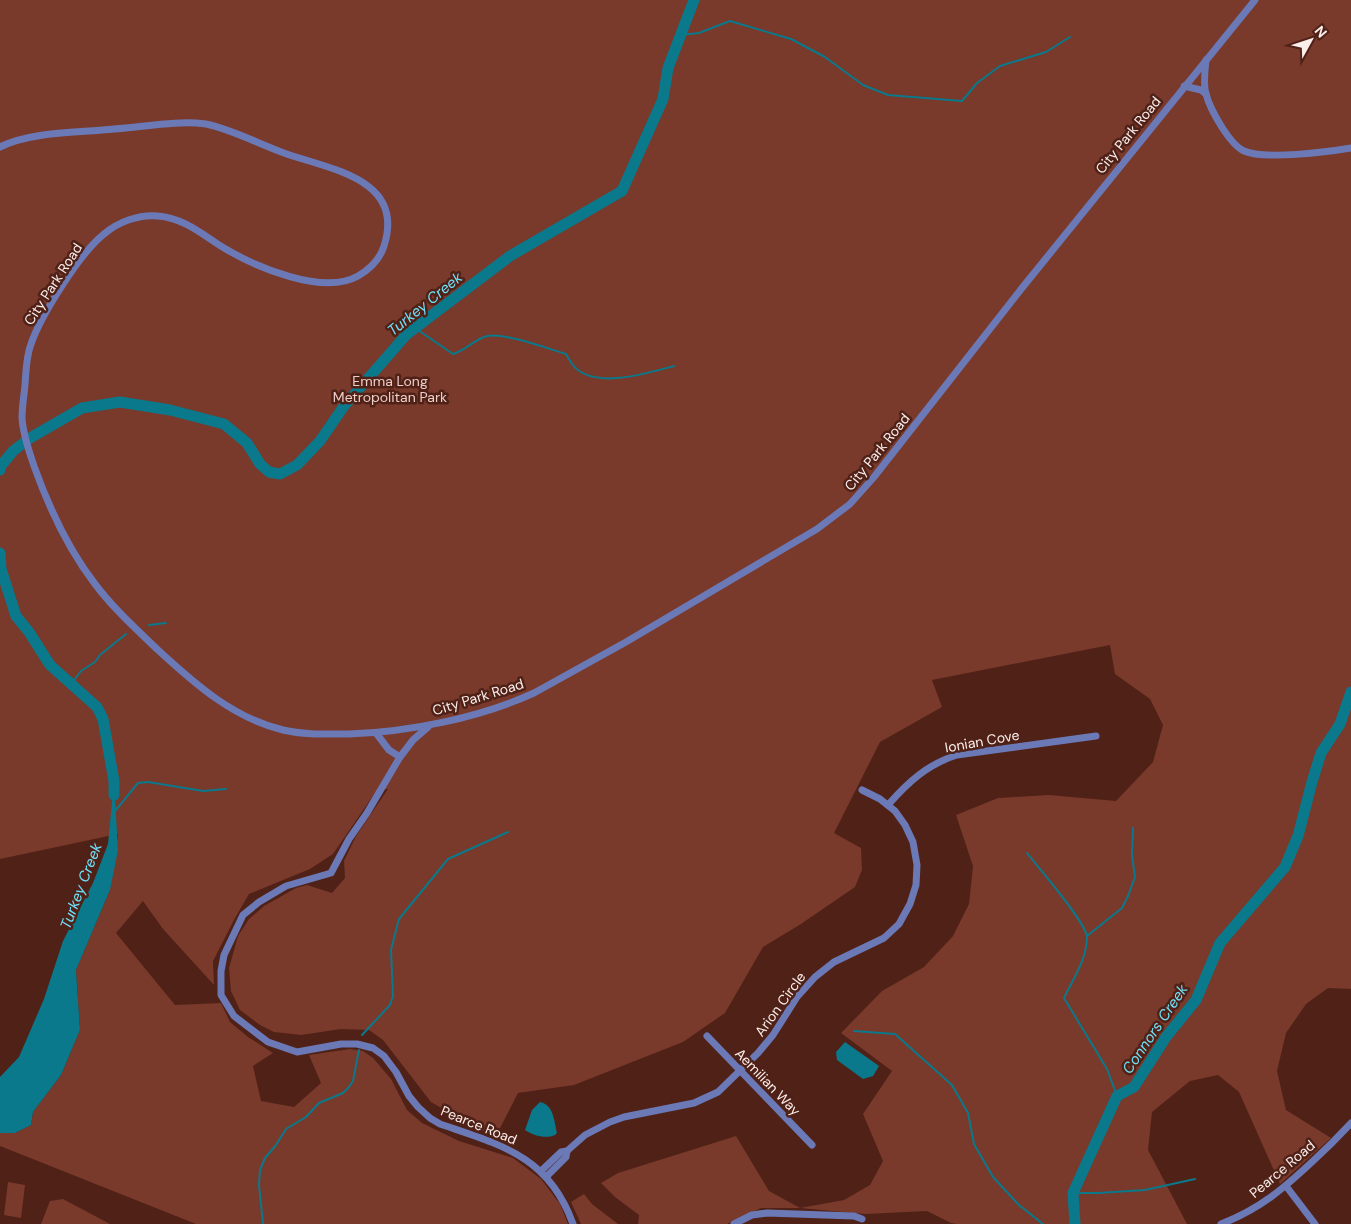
<svg xmlns="http://www.w3.org/2000/svg" width="1351" height="1224" viewBox="0 0 1351 1224" font-family="'DM Sans',sans-serif">
  <rect width="100%" height="100%" fill="#502117"/>
  <g fill="#79392b">
    <polygon points="0,0 1351,0 1351,989 1328,988 1306,1004 1286,1033 1277,1071 1286,1110 1331,1138 1280,1184 1239,1092 1218,1075 1190,1081 1152,1112 1148,1150 1187,1224 957,1224 951,1223 927,1211 865,1214 800,1208 761,1208 727,1224 638,1224 639,1215 615,1197 601,1183 618,1173 736,1136 769,1191 800,1208 844,1200 870,1185 883,1161 863,1114 892,1071 841,1033 882,991 924,967 953,936 969,904 973,866 956,815 998,798 1049,795 1116,801 1153,762 1163,725 1150,699 1115,674 1110,645 932,680 942,707 880,742 834,833 861,848 862,870 855,887 801,924 763,947 725,1013 683,1042 574,1085 518,1093 496,1136 477,1129 431,1102 383,1040 369,1030 341,1029 301,1035 274,1032 260,1025 240,1010 231,991 229,968 238,936 249,919 264,906 296,888 307,885 332,893 345,878 344,861 356,836 388,789 377,790 333,854 310,869 249,894 235,918 213,961 214,985 163,929 143,901 116,933 175,1005 221,1003 230,1022 248,1037 273,1053 253,1066 261,1101 294,1107 321,1083 309,1055 350,1049 363,1051 373,1058 391,1079 407,1110 422,1123 459,1141 513,1158 541,1179 560,1204 568,1224 196,1224 0,1146 0,1133 15,1133 31,1125 33,1112 61,1075 80,1030 76,970 110,890 118,834 0,859"/>
    <polygon points="8,1182 25,1185 21,1218 4,1215"/>
    <polygon points="584,1194 592,1204 618,1224 581,1224 571,1202"/>
    <polygon points="63,1199 110,1224 41,1224 50,1201"/>
  </g>
  <g fill="#0a798c">
    <polygon points="114,781 118,850 110,890 76,970 80,1030 61,1075 33,1112 31,1125 15,1133 0,1133 0,1077 19,1057 44,999 63,941 93,883 108,844"/>
    <polygon points="845,1042 879,1066 873,1076 863,1079 837,1060 836,1052"/>
    <path d="M 540,1102 C 554,1105 554,1121 557,1133 L 555,1135 C 546,1139 534,1136 525,1130 L 532,1110 Z"/>
  </g>
  <g fill="none" stroke-linecap="round" stroke-linejoin="round">
    <g stroke="#0a798c" stroke-width="2">
      <polyline points="680,35 699,33 730,21 791,39 825,57 863,85 888,95 962,101 977,83 1000,66 1046,52 1070,37"/>
      <path d="M 415,328 L 453,354 C 466,350 475,339 487,336 C 503,332 549,349 566,354 C 568,357 570,361 572,364 C 592,391 648,373 674,366"/>
      <polyline points="149,625 166,623"/>
      <polyline points="71,684 81,671 95,662 100,655 126,634"/>
      <polyline points="115,811 138,783 148,782 203,791 226,789"/>
      <path d="M 1027,853 C 1038,867 1086,922 1087,937 C 1087,959 1073,979 1064,998 L 1107,1069 L 1117,1096"/>
      <polyline points="1087,936 1122,908 1128,896 1135,877 1132,855 1133,828"/>
      <polyline points="854,1031 895,1034 952,1085 968,1113 974,1144 993,1177 1019,1205 1043,1224"/>
      <polyline points="362,1035 390,1005 393,996 391,950 399,919 448,859 508,832"/>
      <polyline points="1073,1193 1098,1193 1145,1190 1195,1179"/>
      <polyline points="263,1224 259,1185 260,1170 265,1158 276,1145 286,1129 306,1117 319,1103 343,1093 349,1087 353,1081 359,1050"/>
    </g>
    <g stroke="#0a798c" stroke-width="11">
      <polyline points="0,470 0,467 13,451 30,438 82,408 120,402 170,410 224,424 247,443 260,464 269,472 280,474 297,465 320,441 344,406 407,334 510,256 622,191 663,99 668,68 694,0"/>
      <polyline points="0,553 1,569 16,616 29,632 50,665 97,707 103,719 114,781 114,795"/>
      <polyline points="1075,1224 1073,1193 1117,1096 1134,1087 1166,1037 1196,1000 1220,943 1285,867 1298,836 1312,782 1321,753 1340,724 1351,692"/>
    </g>
    <g stroke="#6b79b6" stroke-width="7">
      <path d="M 1206,60 C 1205,70 1203,84 1206,94 C 1210,109 1229,144 1244,151 C 1264,160 1328,152 1351,148"/>
      <polyline points="1184,86 1201,90 1206,94"/>
      <path d="M 0,147 C 32,131 79,133 114,129 C 144,127 176,120 206,124 C 231,129 259,144 284,153 C 328,169 406,178 384,246 C 380,259 370,269 358,276 C 323,296 256,267 224,248 C 203,235 184,218 158,216 C 139,214 118,222 104,234 C 80,253 41,315 31,344 C 26,357 26,372 25,385 C 24,396 22,407 22,418 C 23,435 29,451 34,466 C 49,508 68,549 95,584 C 113,608 136,629 158,650 C 195,684 233,718 283,730 C 305,735 326,734 349,734 C 409,732 479,718 534,693 L 626,642 L 817,529 L 850,504 L 874,477 L 1022,288 L 1255,0"/>
      <path d="M 428,727 L 413,740 L 400,757 L 367,813 L 349,839 L 331,873 L 286,886 L 259,902 L 243,915 L 224,955 L 221,971 L 221,995 L 234,1016 L 268,1042 L 297,1052 L 341,1044 L 357,1044 L 373,1048 L 384,1056 L 396,1072 L 409,1096 L 418,1107 L 430,1118 L 440,1124 C 501,1145 549,1156 573,1224"/>
      <polyline points="376,733 389,750 400,757"/>
      <path d="M 888,805 C 908,782 928,764 957,755 L 1096,736"/>
      <polyline points="707,1036 812,1145"/>
      <polyline points="541,1171 561,1152 567,1151 585,1135 610,1122 624,1117 694,1103 718,1092 758,1053 773,1035 797,997 815,977 834,962 884,938 899,924 910,904 916,885 917,865 913,842 905,825 895,811 880,799 862,790"/>
      <polyline points="547,1176 566,1157 567,1151"/>
      <polyline points="1286,1186 1315,1224"/>
      <polyline points="734,1224 752,1215 767,1213 854,1216 862,1219"/>
      <path d="M 1221,1224 C 1260,1209 1283,1189 1313,1161 C 1326,1149 1339,1136 1351,1123"/>
    </g>
  </g>
  <g text-anchor="middle" stroke-width="5" stroke-linejoin="round" paint-order="stroke">
    <g font-size="14" fill="#fbeeeb" stroke="#502117">
      <text transform="translate(1128 135) rotate(-51)" y="5">City Park Road</text>
      <text transform="translate(53 284) rotate(-57)" y="5">City Park Road</text>
      <text transform="translate(877 452) rotate(-51)" y="5">City Park Road</text>
      <text transform="translate(478 697) rotate(-17)" y="5">City Park Road</text>
      <text transform="translate(982 741) rotate(-10)" y="5">Ionian Cove</text>
      <text transform="translate(780 1004) rotate(-54)" y="5">Arion Circle</text>
      <text transform="translate(768 1082) rotate(46)" y="5">Aemilian Way</text>
      <text transform="translate(479 1125) rotate(22)" y="5">Pearce Road</text>
      <text transform="translate(1282 1169) rotate(-40)" y="5">Pearce Road</text>
    </g>
    <g font-size="14" fill="#edcec7" stroke="#502117">
      <text x="390" y="386">Emma Long<tspan x="390" dy="16">Metropolitan Park</tspan></text>
    </g>
    <g font-size="15" font-style="italic" fill="#6fe2fa" stroke="#502117">
      <text transform="translate(425 304) rotate(-39)" y="5">Turkey Creek</text>
      <text transform="translate(81 886) rotate(-69)" y="5">Turkey Creek</text>
      <text transform="translate(1155 1029) rotate(-56)" y="5">Connors Creek</text>
    </g>
  </g>
  <g transform="translate(1311 40) rotate(50)" stroke="#502117" stroke-width="4" paint-order="stroke">
  <path d="M0-4L9 19L0 12L-9 19Z" fill="#fbeeeb"/>
  <text y="-8" font-size="14" font-weight="bold" text-anchor="middle" fill="#fbeeeb">N</text>
  </g>
</svg>
